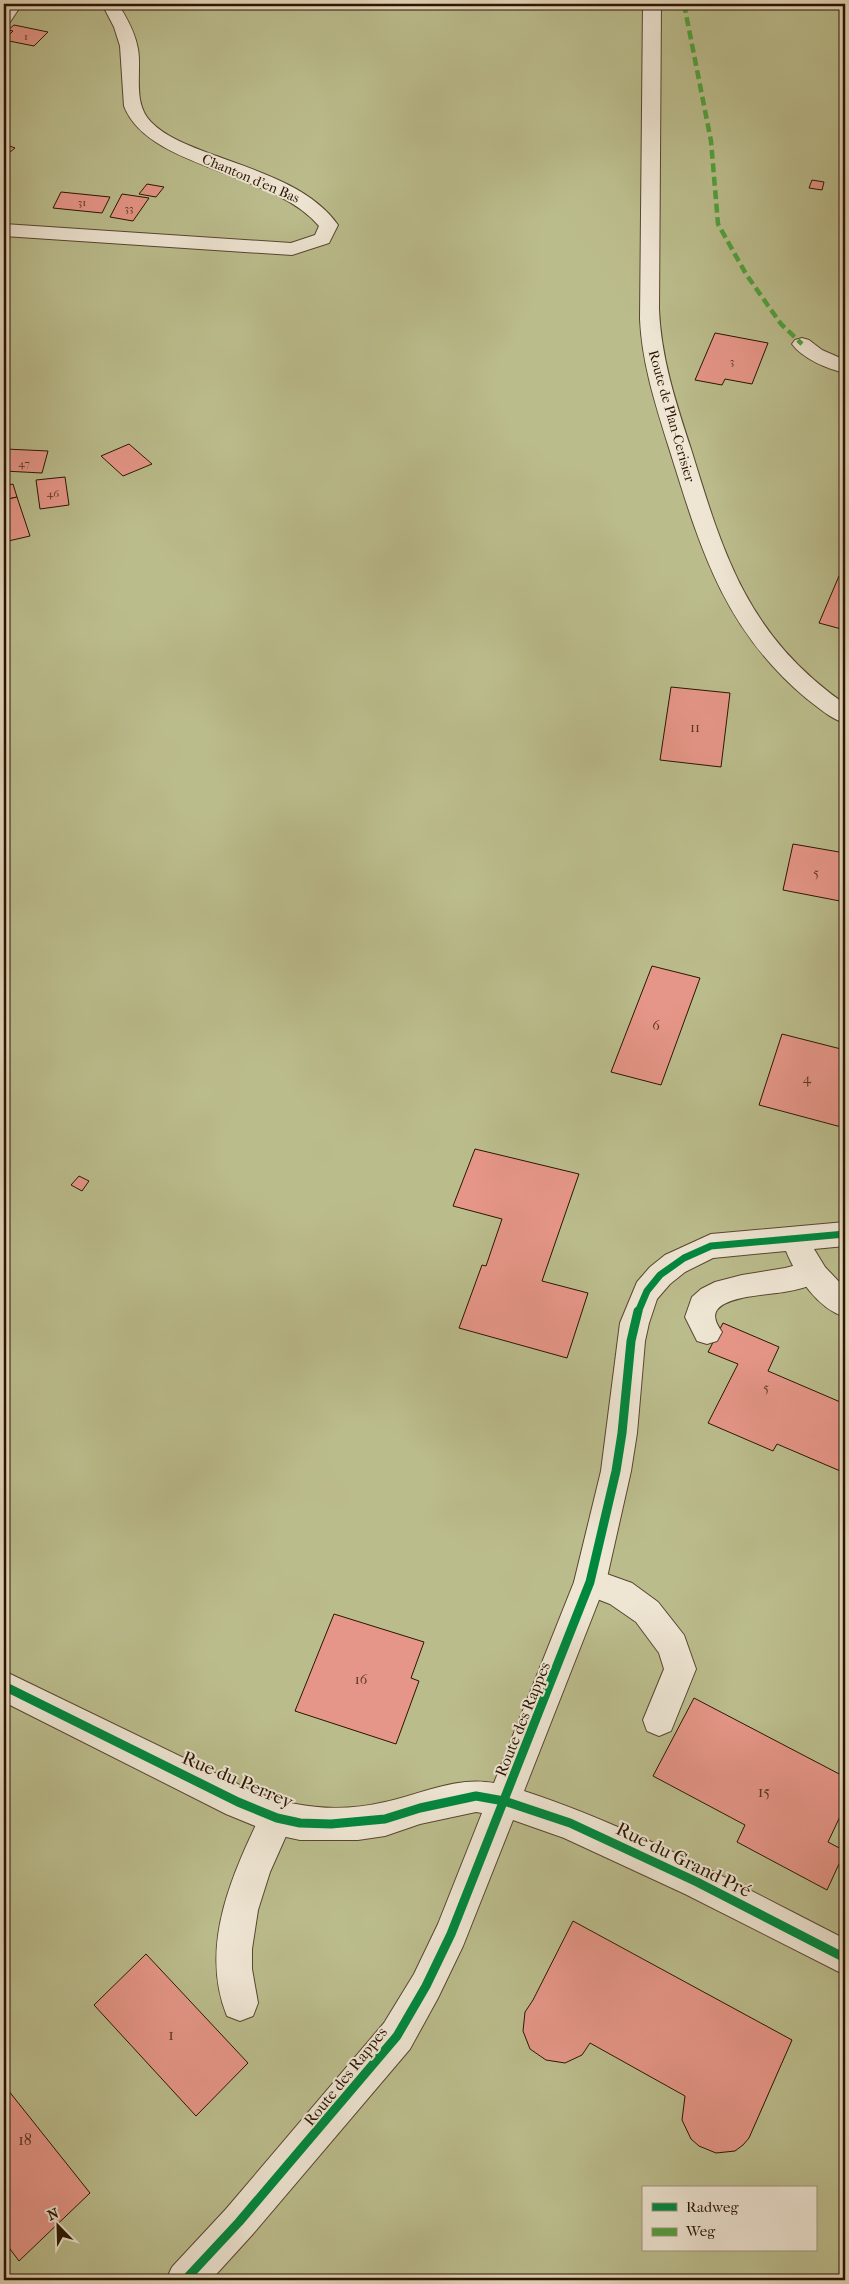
<svg xmlns="http://www.w3.org/2000/svg" width="849" height="2284" viewBox="0 0 849 2284" font-family="'IM FELL French Canon',serif">
  <rect width="100%" height="100%" fill="#e5d7bb"/>
  <filter id="stains"><feTurbulence type="fractalNoise" baseFrequency=".004" numOctaves="4"/><feColorMatrix values="0 0 0 0 .2 0 0 0 0 .09 0 0 0 0 .02 0 0 0 .5 -.17"/></filter>
  <radialGradient id="worn" r=".72"><stop offset=".6" stop-color="#630" stop-opacity="0"/><stop offset="1" stop-color="#630" stop-opacity=".3"/></radialGradient>
  <path fill="#bbbc8c" stroke="#726846" fill-rule="evenodd" d="M 4,4 L 845,4 L 845,2280 L 4,2280 ZM 643,2188 L 815,2188 L 815,2250 L 643,2250 Z"/>
  <g fill="#e69688" stroke="#291500">
    <polygon points="14,25 48,32 34,46 4,40 13,31 8,30"/>
    <polygon points="4,144 15,148 4,157"/>
    <polygon points="812,180 824,182 822,190 809,188"/>
    <polygon points="147,184 164,187 156,197 139,194"/>
    <polygon points="61,192 110,197 102,213 53,208"/>
    <polygon points="122,194 149,198 133,221 110,217"/>
    <polygon points="715,333 768,343 752,384 725,379 722,385 695,380"/>
    <polygon points="129,444 152,464 123,476 101,456"/>
    <polygon points="6,449 48,451 42,473 4,471"/>
    <polygon points="65,477 69,505 40,509 36,480"/>
    <polygon points="13,484 17,497 4,500 4,486"/>
    <polygon points="17,497 30,536 4,542 4,500"/>
    <polygon points="839,576 845,578 845,630 819,623"/>
    <polygon points="671,687 730,693 721,767 660,760"/>
    <polygon points="793,844 845,853 845,902 783,890"/>
    <polygon points="652,966 700,978 661,1085 611,1072"/>
    <polygon points="782,1034 845,1050 845,1128 759,1105"/>
    <polygon points="475,1149 579,1174 542,1281 588,1293 567,1358 459,1328 482,1265 486,1266 502,1219 453,1206"/>
    <polygon points="79,1176 89,1181 82,1191 71,1185"/>
    <polygon points="723,1323 779,1347 768,1371 845,1404 845,1473 777,1444 773,1451 708,1423 738,1364 708,1352"/>
    <polygon points="334,1614 424,1642 411,1678 419,1681 396,1744 295,1711"/>
    <polygon points="694,1698 845,1777 845,1806 828,1842 845,1851 827,1890 737,1842 745,1825 653,1776"/>
    <polygon points="573,1921 792,2040 749,2138 743,2145 735,2151 716,2153 699,2146 691,2139 682,2120 685,2096 590,2043 582,2055 565,2063 546,2060 530,2049 523,2031 525,2012 533,2000"/>
    <polygon points="146,1954 248,2063 196,2116 94,2005"/>
    <polygon points="4,2085 90,2193 19,2261 4,2241"/>
  </g>
  <g fill="none" stroke-linecap="round" stroke-linejoin="round">
    <defs>
      <g id="service">
        <polygon points="5,4 22,4 10,22 4,23"/>
        <path d="M 802,338 L 809,340 L 822,350 L 845,360 L 845,373 C 828,369 803,359 792,344 L 795,340 Z"/>
        <path d="M 812,1261 L 822,1265 L 826,1273 L 822,1281 C 810,1286 797,1290 784,1292 C 767,1295 727,1296 717,1310 C 712,1317 718,1326 722,1332 L 717,1341 L 707,1344 L 697,1341 L 685,1317 L 692,1297 L 701,1289 L 715,1282 L 742,1275 L 785,1268 Z"/>
        <polygon points="590,1568 632,1583 658,1602 684,1635 696,1669 671,1731 659,1736 647,1731 643,1720 664,1669 659,1653 636,1622 610,1604 579,1592 574,1582 579,1572"/>
        <path d="M 277,1801 L 289,1806 L 294,1818 L 270,1872 L 258,1910 L 252,1949 L 252,1969 L 258,2003 L 253,2016 L 240,2021 L 227,2016 C 198,1945 234,1870 265,1806 Z"/>
      </g>
      <g id="minor">
        <path d="M 102,4 L 118,4 C 127,18 135,32 138,49 C 142,72 132,103 151,122 C 167,138 190,146 211,154 C 254,170 311,186 338,225 L 329,243 L 292,255 L 4,236 L 4,224 L 291,243 L 315,235 L 319,226 C 273,171 148,169 124,106 L 120,46 L 114,27 Z"/>
        <path d="M 643,4 L 661,4 L 659,309 C 661,358 676,403 691,449 C 724,557 748,636 845,704 L 845,723 C 831,719 819,708 807,699 C 723,629 700,547 669,448 C 656,406 642,364 640,319 Z"/>
        <path d="M 845,1222 L 845,1246 L 814,1249 L 825,1267 L 845,1288 L 845,1317 C 817,1308 797,1277 786,1251 L 713,1258 L 685,1272 L 670,1284 L 657,1299 L 649,1323 L 645,1341 L 637,1433 L 631,1471 L 606,1582 L 524,1791 C 636,1828 741,1886 845,1939 L 845,1975 L 685,1894 L 564,1838 L 513,1820 L 463,1946 L 438,1998 L 410,2049 L 252,2235 L 211,2280 L 166,2280 L 172,2267 L 226,2209 L 384,2023 L 414,1974 L 438,1924 L 482,1813 L 476,1812 L 420,1824 L 385,1836 L 358,1840 L 300,1840 L 277,1835 L 226,1814 L 4,1702 L 4,1671 L 250,1790 C 293,1808 339,1813 385,1802 C 421,1794 457,1776 494,1783 L 574,1582 L 601,1471 L 620,1323 L 637,1282 L 650,1267 L 665,1255 L 711,1234 Z"/>
      </g>
    </defs>
    <use href="#service" stroke="#58462f" stroke-width="2"/>
    <use href="#minor" stroke="#58462f" stroke-width="2"/>
    <use href="#service" fill="#eee5d3" fill-rule="evenodd"/>
    <use href="#minor" fill="#eee5d3" fill-rule="evenodd"/>
    <polyline stroke="#51a03c" stroke-width="4.5" stroke-dasharray="9 4.5" stroke-linecap="butt" points="684,4 711,141 718,224 746,274 781,324 802,344"/>
    <defs>
      <polyline id="cycleway-far1" points="638,1312 647,1291 660,1275 684,1258 711,1246 845,1234"/>
      <g id="cycleway">
        <polyline points="4,1686 238,1802 277,1818 300,1823 331,1824 385,1819 420,1808 476,1796 504,1801 570,1823 697,1882 845,1958"/>
        <polyline points="185,2280 239,2222 397,2036 426,1986 451,1934 590,1582 616,1471 622,1433 631,1341 638,1311"/>
      </g>
    </defs>
    <use href="#cycleway-far1" stroke="#eee5d3" stroke-width="10"/>
    <use href="#cycleway" stroke="#eee5d3" stroke-width="12"/>
    <use href="#cycleway-far1" stroke="#00873e" stroke-width="7"/>
    <use href="#cycleway" stroke="#00873e" stroke-width="9"/>
  </g>
  <g text-anchor="middle" stroke-width="4" stroke-linejoin="round" paint-order="stroke">
    <g font-size="11" fill="#583522">
      <text x="26" y="40">1</text>
      <text x="82" y="206">31</text>
      <text x="129" y="212">33</text>
      <text x="732" y="365">3</text>
      <text x="24" y="467">47</text>
      <text x="53" y="497">46</text>
    </g>
    <g font-size="14" fill="#291500" stroke="#eee5d3">
      <text transform="translate(251 178) rotate(23)" y="5">Chanton d'en Bas</text>
      <text transform="translate(672 416) rotate(74)" y="5">Route de Plan-Cerisier</text>
    </g>
    <g font-size="14" fill="#583522">
      <text x="695" y="732">11</text>
      <text x="816" y="877">5</text>
      <text x="656" y="1030">6</text>
      <text x="807" y="1083">4</text>
      <text x="766" y="1392">5</text>
      <text x="361" y="1684">16</text>
    </g>
    <g font-size="16" fill="#291500" stroke="#eee5d3">
      <text transform="translate(522 1719) rotate(-68)" y="6">Route des Rappes</text>
      <text transform="translate(345 2076) rotate(-51)" y="6">Route des Rappes</text>
    </g>
    <g font-size="16" fill="#583522">
      <text x="764" y="1797">15</text>
      <text x="171" y="2040">1</text>
      <text x="25" y="2145">18</text>
    </g>
    <g font-size="19" fill="#291500" stroke="#eee5d3">
      <text transform="translate(238 1779) rotate(23)" y="7">Rue du Perrey</text>
      <text transform="translate(684 1859) rotate(26)" y="7">Rue du Grand Pré</text>
    </g>
  </g>
  <rect width="849" height="2284" fill="none" stroke="#e5d7bb" stroke-width="20"/>
  <rect x="5" y="5" width="839" height="2274" fill="none" stroke="#291500" stroke-width="2.5"/>
  <rect x="10" y="10" width="829" height="2264" fill="none" stroke="#291500"/>
  <rect x="642" y="2186" width="175" height="65" fill="#eee5d3" stroke="#9f927f"/>
  <rect x="652" y="2203" width="25" height="8" fill="#00873e" stroke="#9f927f"/>
  <text x="686" y="2212" font-size="15" fill="#291500">Radweg</text>
  <rect x="652" y="2228" width="25" height="8" fill="#51a03c" stroke="#9f927f"/>
  <text x="686" y="2236" font-size="15" fill="#291500">Weg</text>
  <g transform="translate(58 2226) rotate(337)" stroke="#eee5d3" stroke-width="4" paint-order="stroke">
  <path d="M0-4L9 19L0 12L-9 19Z" fill="#291500"/>
  <text y="-8" font-size="14" font-weight="bold" text-anchor="middle" fill="#291500">N</text>
  </g>
  <rect width="100%" height="100%" filter="url(#stains)"/>
  <rect width="100%" height="100%" fill="url(#worn)"/>
</svg>
